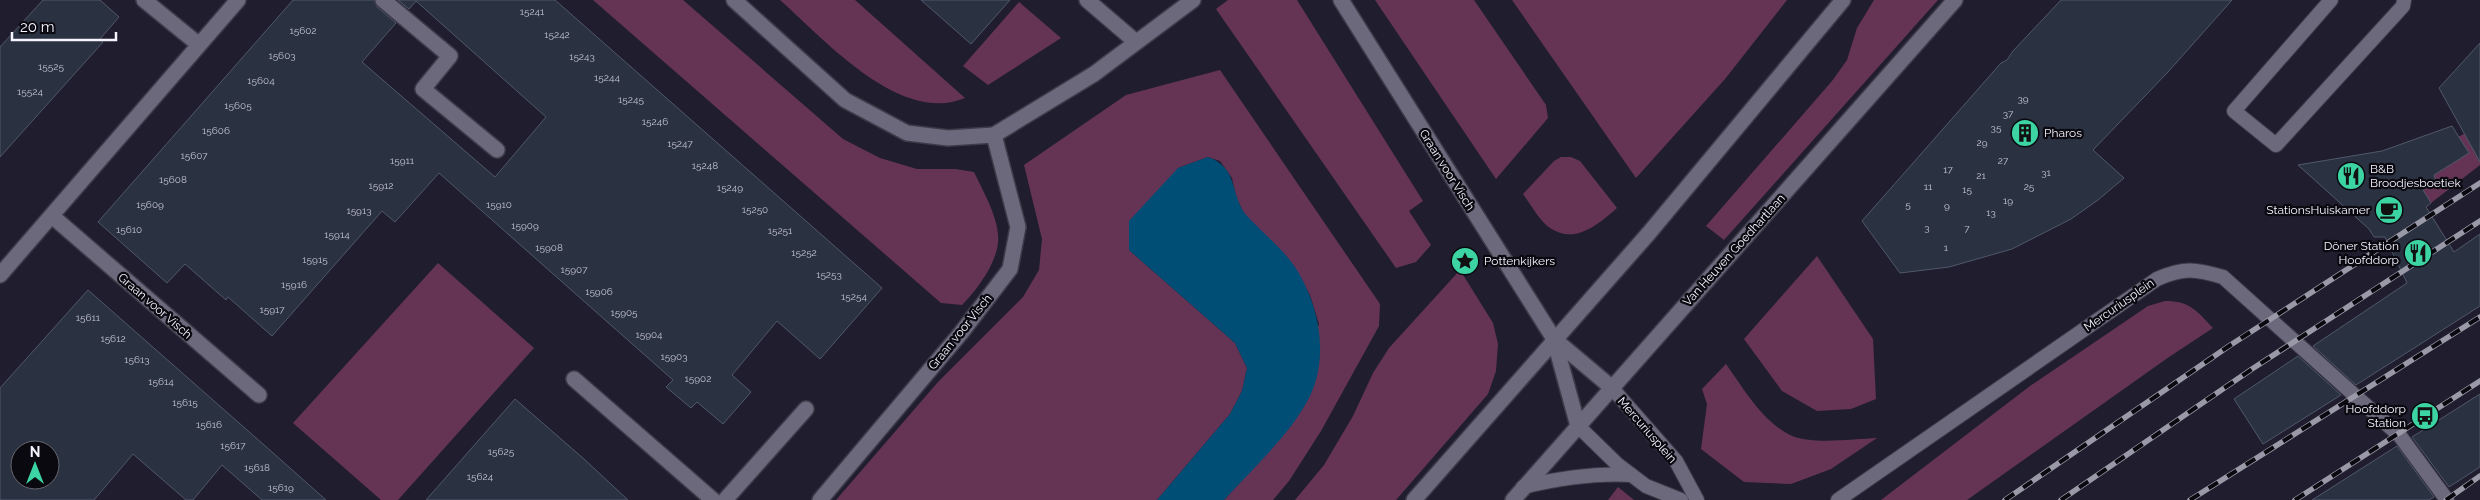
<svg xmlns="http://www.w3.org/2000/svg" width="2480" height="500" viewBox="0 0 2480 500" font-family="Raleway,sans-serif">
  <rect width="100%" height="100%" fill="#201e2e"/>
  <g fill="#653455">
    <path d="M 593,0 L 683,0 L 843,139 L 880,158 L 917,169 L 955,169 L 974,172 C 983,191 996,213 998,234 C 1001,258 978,289 962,305 L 941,303 Z"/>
    <path d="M 780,0 L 855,0 L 965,98 C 900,125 825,40 780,0 Z"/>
    <polygon points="1228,0 1297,0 1423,201 1409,211 1431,245 1416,262 1396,268 1216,9"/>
    <polygon points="1375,0 1474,0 1546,105 1548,118 1496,179"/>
    <polygon points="1512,0 1787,0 1725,79 1636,178"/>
    <polygon points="1874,0 1938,0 1724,240 1706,226 1832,81 1847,60 1857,28"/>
    <polygon points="1019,2 1061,38 988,85 963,66"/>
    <polygon points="1220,70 1380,304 1379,326 1321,431 1289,481 1273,500 1224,500 1254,467 1319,324 1310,295 1294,266 1244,214 1236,196 1232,178 1220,161 1208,157 1178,168 1129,250 1235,343 1247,368 1242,391 1230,414 1157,500 836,500 938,382 1023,297 1039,270 1042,239 1024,165 1126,95"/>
    <polygon points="2480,125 2480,165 2431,203 2423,190 2436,182 2434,175 2469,153 2458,137"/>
    <path d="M 1561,157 L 1571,157 L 1580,161 L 1617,208 C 1599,224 1575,245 1550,228 C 1540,221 1531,205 1523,194 L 1554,161 Z"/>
    <polygon points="1817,256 1873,339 1876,399 1851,409 1817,411 1782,391 1744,339"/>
    <polygon points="438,263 534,348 398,500 381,500 293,423"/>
    <polygon points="1460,270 1493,323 1498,344 1496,371 1488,394 1396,500 1295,500 1324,465 1353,416 1373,373 1389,348"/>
    <path d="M 2165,301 C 2190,301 2197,311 2213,328 L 2169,357 L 1967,500 L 1881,500 L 2030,386 L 2148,306 Z"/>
    <path d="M 1726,364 C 1744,389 1761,420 1790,435 C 1810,445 1854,439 1877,438 L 1831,469 L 1791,484 L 1744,482 L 1701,449 L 1707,404 L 1702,389 Z"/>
    <polygon points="1618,487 1634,500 1608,500"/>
  </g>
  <path fill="#004d75" d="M 1208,157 C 1240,168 1229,197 1248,217 C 1263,233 1283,249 1295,267 C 1319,304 1330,356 1309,398 C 1289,436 1253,468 1224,500 L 1157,500 L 1230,414 L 1242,391 L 1247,368 L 1235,343 L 1129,250 L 1129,221 L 1178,168 Z"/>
  <g fill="#2a3141" stroke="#50586a" fill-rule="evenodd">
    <polygon points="43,0 100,0 119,17 100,39 103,42 95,51 0,157 0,47"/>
    <polygon points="293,0 374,0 377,7 396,23 362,62 495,177 546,117 416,1 409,9 398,0 555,0 882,288 820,359 777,321 732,375 751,392 723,424 697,402 691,408 666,387 673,380 439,173 395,222 382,211 272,336 228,297 226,300 185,264 167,283 98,222"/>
    <polygon points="921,0 1010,0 971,44"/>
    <polygon points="2061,0 2232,0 2168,72 2093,150 2124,178 2098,200 2071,219 2012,249 1949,267 1900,273 1862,221 2001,63 2007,60 2013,51"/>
    <polygon points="2480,43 2480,162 2439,88"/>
    <polygon points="2452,126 2469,153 2434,175 2436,182 2423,190 2431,203 2426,207 2454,252 2480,234 2480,306 2356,385 2313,346 2407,283 2385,237 2374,237 2369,229 2298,165 2382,151"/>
    <path d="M 88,290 L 272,452 L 326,500 L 262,500 L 222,465 L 193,500 L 186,500 L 133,454 L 94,500 L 0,500 L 0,388 ZM 20,450 L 50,450 L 50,480 L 20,480 Z"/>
    <polygon points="2298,356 2341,395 2263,444 2234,399"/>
    <polygon points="2480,394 2480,467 2449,487 2412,437"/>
    <polygon points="515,399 584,459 628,500 426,500"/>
    <polygon points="2397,446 2434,497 2429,500 2312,500"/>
  </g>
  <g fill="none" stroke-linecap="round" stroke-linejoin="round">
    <defs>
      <g id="lane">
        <polyline points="2331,0 2234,111 2276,145 2403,6 2404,0"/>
        <polyline points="1611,387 1676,461 1697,500"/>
        <polyline points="1578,426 1617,464 1646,486 1681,500"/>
        <path d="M 1523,487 C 1560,478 1594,473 1631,475"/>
        <path d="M 1838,500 L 2157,279 C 2184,267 2196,269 2223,277 L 2400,436 L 2447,500"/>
      </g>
      <g id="street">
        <polyline points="144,0 198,44"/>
        <polyline points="383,0 450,56 423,89 497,150"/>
        <polyline points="734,0 845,100 907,133 948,138 994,135 1018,227 1010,269 961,333 820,500"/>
        <polyline points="1087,0 1136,42"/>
        <polyline points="994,135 1094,74 1193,0"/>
        <polyline points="52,216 259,395"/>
        <polyline points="0,275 238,0"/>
        <polyline points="574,379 713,500"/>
        <polyline points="725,500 806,409"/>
      </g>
      <g id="secondary">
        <polyline points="1341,0 1554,339 1578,426"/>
        <polyline points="1554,339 1611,387"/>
        <polyline points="1414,500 1649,233 1843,0"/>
        <polyline points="1513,500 1955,0"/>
      </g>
    </defs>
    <use href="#lane" stroke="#3d3b49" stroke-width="16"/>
    <use href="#street" stroke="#3d3b49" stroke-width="18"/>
    <use href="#secondary" stroke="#3d3b49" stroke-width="18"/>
    <use href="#lane" stroke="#6c697d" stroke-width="14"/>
    <use href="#street" stroke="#6c697d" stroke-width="15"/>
    <use href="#secondary" stroke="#6c697d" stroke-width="15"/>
    <defs>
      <g id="rail">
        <polyline points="2005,500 2229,346 2480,183"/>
        <polyline points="2061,500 2252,369 2480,221"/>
        <polyline points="2190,500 2480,317"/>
        <polyline points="2295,500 2480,381"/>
        <polyline points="2446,500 2480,476"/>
      </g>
    </defs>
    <use href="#rail" stroke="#9a99a7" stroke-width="5.5"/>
    <use href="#rail" stroke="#0a0910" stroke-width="4" stroke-dasharray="11" stroke-linecap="butt"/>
  </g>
  <defs>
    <symbol id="building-disc" viewBox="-11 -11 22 22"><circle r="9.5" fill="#3dd4a3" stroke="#0a0910"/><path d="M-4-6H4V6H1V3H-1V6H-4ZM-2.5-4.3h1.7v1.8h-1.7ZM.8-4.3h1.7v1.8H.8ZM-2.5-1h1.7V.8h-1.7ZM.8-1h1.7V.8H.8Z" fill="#111"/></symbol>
    <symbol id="restaurant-disc" viewBox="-11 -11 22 22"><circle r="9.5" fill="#3dd4a3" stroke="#0a0910"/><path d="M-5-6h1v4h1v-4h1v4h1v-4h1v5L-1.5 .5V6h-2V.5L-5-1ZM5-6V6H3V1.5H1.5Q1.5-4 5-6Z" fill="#111"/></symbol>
    <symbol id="cafe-disc" viewBox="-11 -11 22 22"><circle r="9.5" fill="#3dd4a3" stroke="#0a0910"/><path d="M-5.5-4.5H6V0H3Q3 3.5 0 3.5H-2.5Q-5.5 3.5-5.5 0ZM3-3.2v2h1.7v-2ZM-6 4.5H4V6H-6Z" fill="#111"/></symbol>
    <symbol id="sight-disc" viewBox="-11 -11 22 22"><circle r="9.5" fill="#3dd4a3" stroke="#0a0910"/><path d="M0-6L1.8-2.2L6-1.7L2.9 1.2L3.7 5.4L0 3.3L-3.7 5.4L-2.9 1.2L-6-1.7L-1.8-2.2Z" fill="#111"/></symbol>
    <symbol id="bus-disc" viewBox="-11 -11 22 22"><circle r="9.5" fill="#3dd4a3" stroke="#0a0910"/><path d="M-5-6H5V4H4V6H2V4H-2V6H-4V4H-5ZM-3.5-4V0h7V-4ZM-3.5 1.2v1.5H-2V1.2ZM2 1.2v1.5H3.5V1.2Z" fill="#111"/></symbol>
  </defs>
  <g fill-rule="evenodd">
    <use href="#building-disc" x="2009" y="117" width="32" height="32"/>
    <use href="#restaurant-disc" x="2335" y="160" width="32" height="32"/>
    <use href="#cafe-disc" x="2373" y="194" width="32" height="32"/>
    <use href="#restaurant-disc" x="2402" y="237" width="32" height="32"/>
    <use href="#sight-disc" x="1449" y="245" width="32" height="32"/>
    <use href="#bus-disc" x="2409" y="400" width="32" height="32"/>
  </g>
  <g text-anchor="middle" stroke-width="4.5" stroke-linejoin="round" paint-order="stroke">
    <g font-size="10" fill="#c2c2d0">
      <text x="532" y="15">15241</text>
      <text x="303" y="34">15602</text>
      <text x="557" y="38">15242</text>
      <text x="282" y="59">15603</text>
      <text x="582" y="60">15243</text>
      <text x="51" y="70">15525</text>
      <text x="607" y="81">15244</text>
      <text x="261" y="84">15604</text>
      <text x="30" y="95">15524</text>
      <text x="2023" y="102">39</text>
      <text x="631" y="103">15245</text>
      <text x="238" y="109">15605</text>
      <text x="2008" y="117">37</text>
      <text x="655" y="125">15246</text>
      <text x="1996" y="131">35</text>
      <text x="216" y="134">15606</text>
      <text x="1982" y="146">29</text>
      <text x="680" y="147">15247</text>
      <text x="194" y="159">15607</text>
      <text x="402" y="164">15911</text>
      <text x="2003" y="164">27</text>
      <text x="705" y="169">15248</text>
      <text x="1948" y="173">17</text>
      <text x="2046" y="176">31</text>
      <text x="1981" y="179">21</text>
      <text x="173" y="183">15608</text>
      <text x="381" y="189">15912</text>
      <text x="1928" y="190">11</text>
      <text x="2029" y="190">25</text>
      <text x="730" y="191">15249</text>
      <text x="1967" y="193">15</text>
      <text x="2008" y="204">19</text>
      <text x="150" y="208">15609</text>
      <text x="499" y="208">15910</text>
      <text x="1908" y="208">5</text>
      <text x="1947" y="209">9</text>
      <text x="755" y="213">15250</text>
      <text x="359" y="214">15913</text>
      <text x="1991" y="216">13</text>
      <text x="525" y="229">15909</text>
      <text x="1927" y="231">3</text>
      <text x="1967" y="232">7</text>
      <text x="129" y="233">15610</text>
      <text x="780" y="234">15251</text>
      <text x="337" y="238">15914</text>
      <text x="549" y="251">15908</text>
      <text x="1946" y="251">1</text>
      <text x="804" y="256">15252</text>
      <text x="315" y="263">15915</text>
      <text x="574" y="273">15907</text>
      <text x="829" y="278">15253</text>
      <text x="294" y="288">15916</text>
      <text x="599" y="295">15906</text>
      <text x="854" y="300">15254</text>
      <text x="272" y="313">15917</text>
      <text x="624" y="316">15905</text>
      <text x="88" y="321">15611</text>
      <text x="649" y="338">15904</text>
      <text x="113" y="342">15612</text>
      <text x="674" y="360">15903</text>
      <text x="137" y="363">15613</text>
      <text x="698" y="382">15902</text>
      <text x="161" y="385">15614</text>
      <text x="185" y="406">15615</text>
      <text x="209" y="428">15616</text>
      <text x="233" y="449">15617</text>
      <text x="501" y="455">15625</text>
      <text x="257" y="471">15618</text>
      <text x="480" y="480">15624</text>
      <text x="281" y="491">15619</text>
    </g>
    <g font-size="12" fill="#f4f3ff" stroke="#0a0910" text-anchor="start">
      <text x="2044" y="137">Pharos</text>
      <text x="2370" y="173">B&amp;B<tspan x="2370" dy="14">Broodjesboetiek</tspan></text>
      <text x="2370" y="214" text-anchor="end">StationsHuiskamer</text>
      <text x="2399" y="250" text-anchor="end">Döner Station<tspan x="2399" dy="14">Hoofddorp</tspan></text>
      <text x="1484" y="265">Pottenkijkers</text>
      <text x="2406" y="413" text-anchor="end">Hoofddorp<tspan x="2406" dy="14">Station</tspan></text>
    </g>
    <g font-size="12" fill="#f4f3ff" stroke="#0a0910">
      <text transform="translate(1447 170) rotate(58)" y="4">Graan voor Visch</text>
      <text transform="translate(1734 250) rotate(-48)" y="4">Van Heuven Goedhartlaan</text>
      <text transform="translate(2119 305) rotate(-35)" y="4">Mercuriusplein</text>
      <text transform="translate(155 306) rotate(41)" y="4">Graan voor Visch</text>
      <text transform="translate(960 332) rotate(-51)" y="4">Graan voor Visch</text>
      <text transform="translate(1647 430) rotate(49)" y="4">Mercuriusplein</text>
    </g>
  </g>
  <g transform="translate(35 465)"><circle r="24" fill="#0a0910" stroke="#686770"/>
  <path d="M0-4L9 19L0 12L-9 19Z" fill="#3dd4a3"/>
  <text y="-8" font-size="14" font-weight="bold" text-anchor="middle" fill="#f4f3ff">N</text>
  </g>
  <path d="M12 32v8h104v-8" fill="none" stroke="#f4f3ff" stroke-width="2.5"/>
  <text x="20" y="32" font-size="15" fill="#f4f3ff" stroke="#0a0910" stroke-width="4" paint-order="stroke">20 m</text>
</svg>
